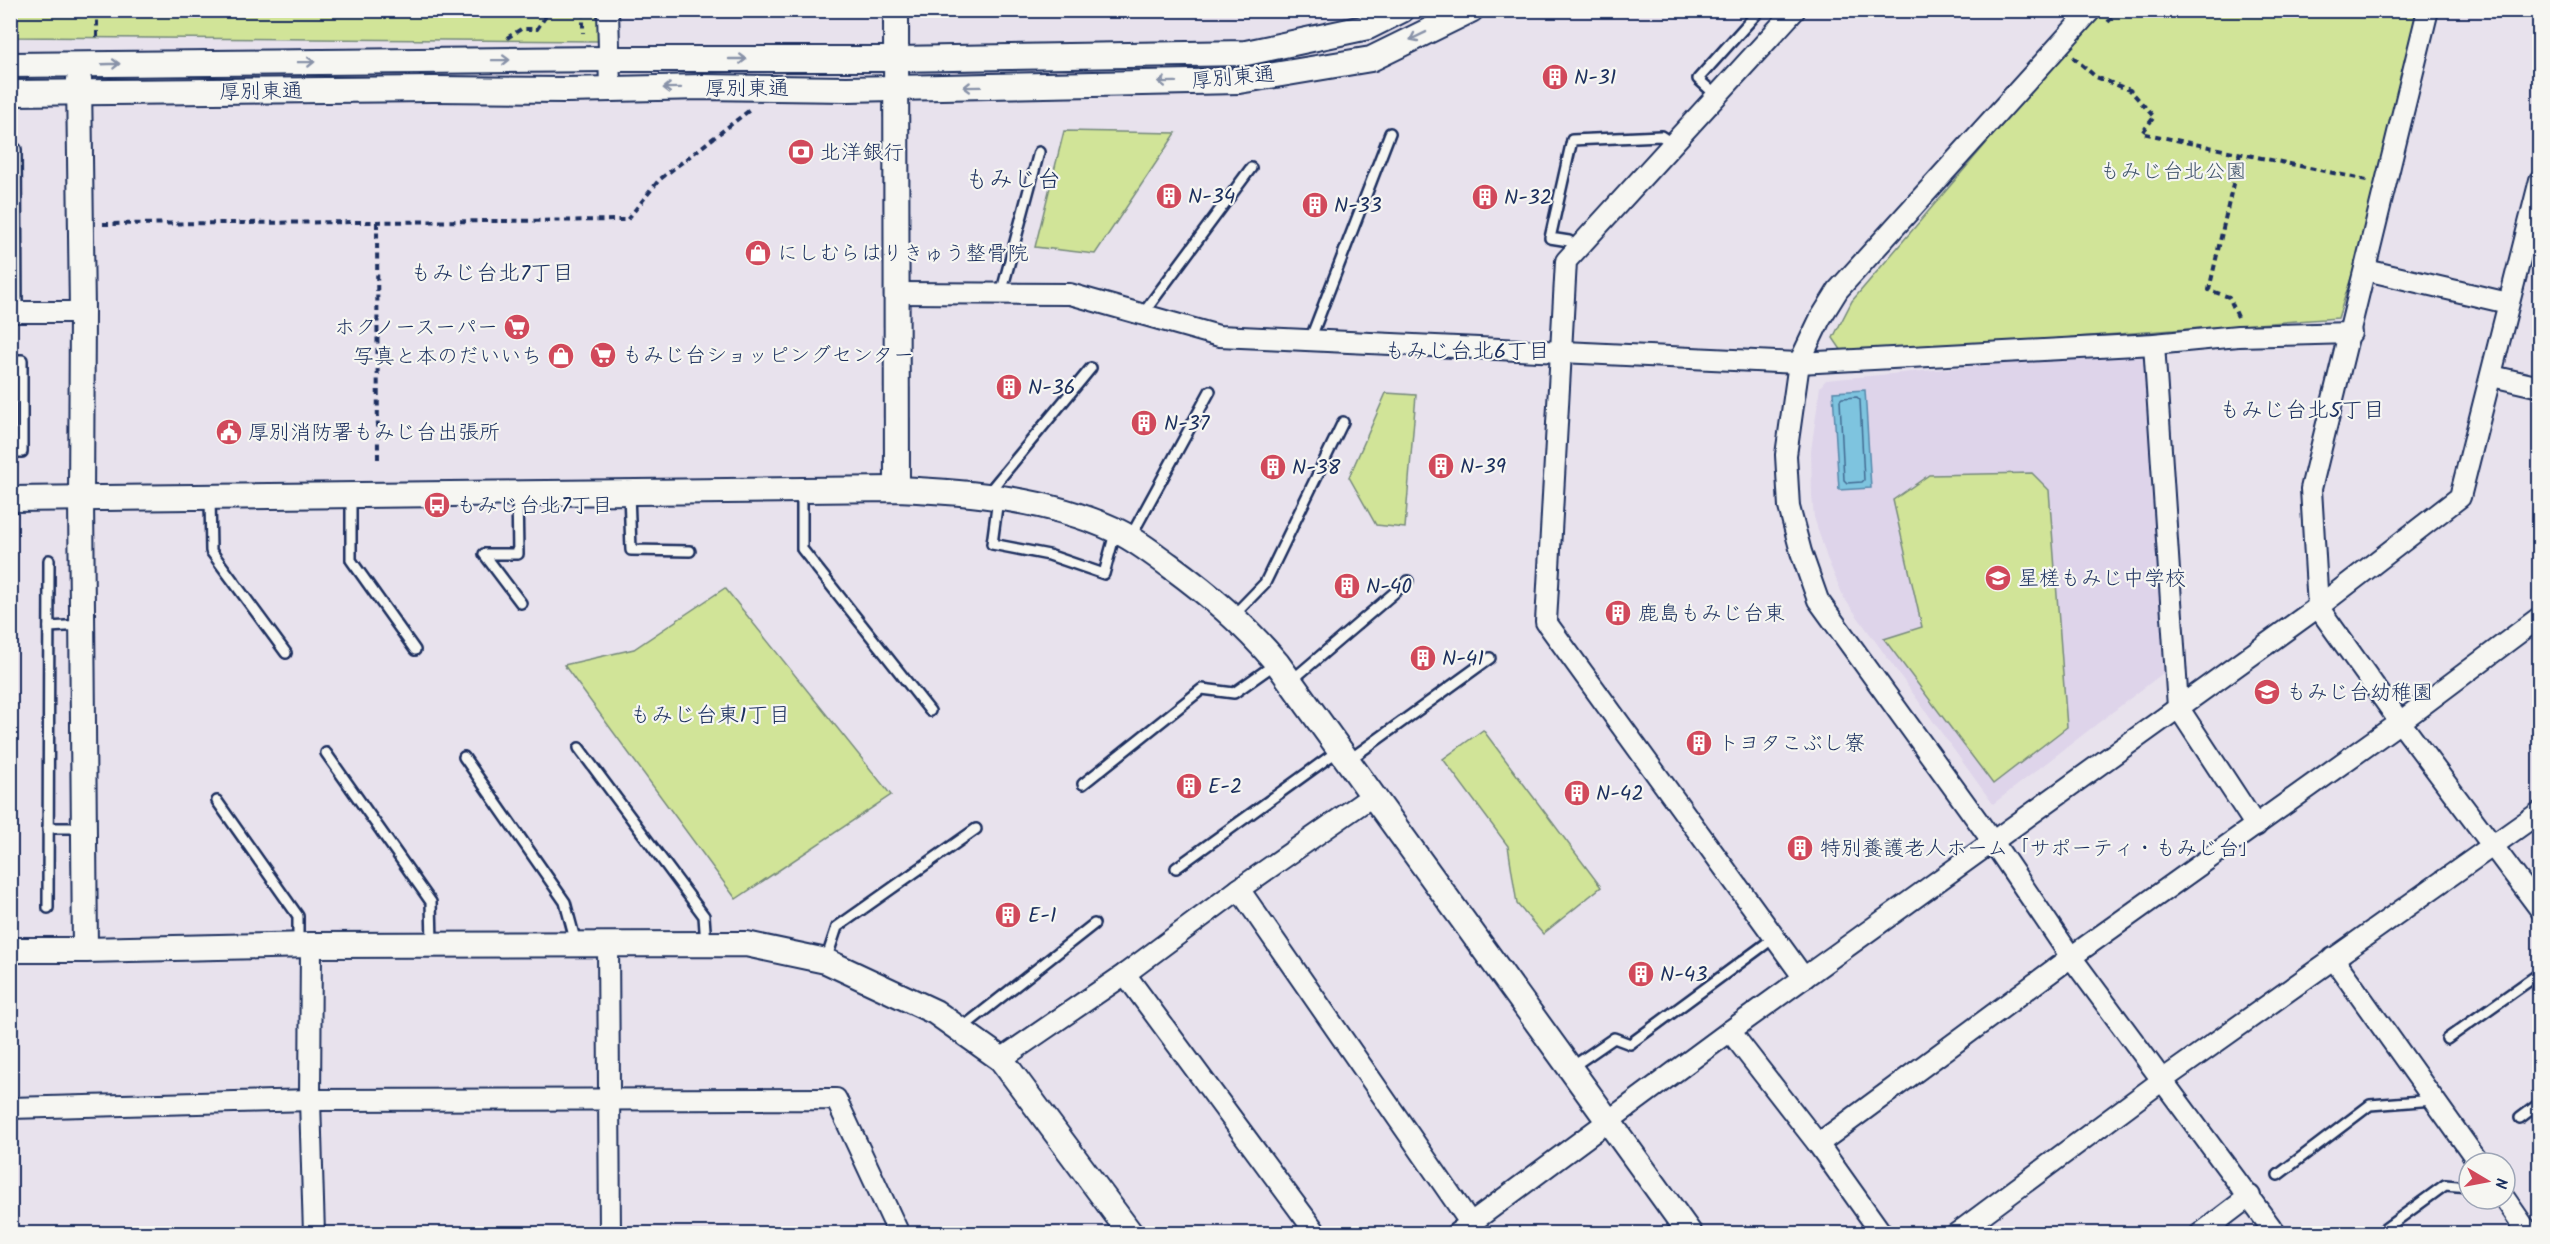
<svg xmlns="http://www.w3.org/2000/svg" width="2550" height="1244" viewBox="0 0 2550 1244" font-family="Kalam,'Klee One',sans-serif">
  <rect width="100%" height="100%" fill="#e8e2ed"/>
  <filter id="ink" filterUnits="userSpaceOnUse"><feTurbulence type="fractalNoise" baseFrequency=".0167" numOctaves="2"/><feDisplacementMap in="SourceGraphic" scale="12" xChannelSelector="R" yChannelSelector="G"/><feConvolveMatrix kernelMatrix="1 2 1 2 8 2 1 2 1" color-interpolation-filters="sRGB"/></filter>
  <g filter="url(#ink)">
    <polygon fill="#ded4ea" points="2148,350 2167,670 1993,804 1844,598 1827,558 1814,517 1812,496 1811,451 1820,387 1826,380"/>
    <g fill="#d1e498" stroke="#768a7b" stroke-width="1.5">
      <polygon points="11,10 598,11 598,41 11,37"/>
      <polygon points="2099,11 2424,11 2382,183 2338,318 1844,354 1833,338 1852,301"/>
      <polygon points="1064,131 1176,133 1095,254 1035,247"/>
      <polygon points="1386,393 1416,395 1405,528 1376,525 1349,477"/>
      <polygon points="2032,473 2049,490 2067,727 1993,784 1884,639 1922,627 1893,500 1929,475"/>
      <polygon points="725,588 891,795 736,899 564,665 634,649"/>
      <polygon points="1483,730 1601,887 1543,934 1517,904 1508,846 1443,759"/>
    </g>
    <polygon fill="#7ec4df" stroke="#5688ab" stroke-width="1.5" points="1865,390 1871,488 1839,490 1833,392"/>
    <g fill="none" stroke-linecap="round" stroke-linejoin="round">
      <polygon stroke="#436b92" stroke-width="1.5" points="1857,397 1860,400 1864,480 1862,482 1847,483 1844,480 1840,400 1842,398"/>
      <defs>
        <g id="service">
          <polyline points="1717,96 1698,79 1760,10"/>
          <polyline points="16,149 17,312"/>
          <polyline points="1577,249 1569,241 1550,238 1572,140 1661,136 1673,144"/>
          <polyline points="1001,294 1039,152"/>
          <polyline points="1142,315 1251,168"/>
          <polyline points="1310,340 1390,133"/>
          <polyline points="10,360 22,360 22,452 10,452"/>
          <polyline points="802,490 802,549 930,711"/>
          <polyline points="629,492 631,550 690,551"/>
          <polyline points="517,493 518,554 484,554 521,603"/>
          <polyline points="988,493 1091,368"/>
          <polyline points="351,495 351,560 415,650"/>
          <polyline points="210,497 211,551 286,653"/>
          <polyline points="998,499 992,544 1049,555 1104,574 1115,533"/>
          <polyline points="1131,536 1210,391"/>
          <polyline points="1233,616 1265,583 1343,422"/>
          <polyline points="49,627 82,625"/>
          <polyline points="1291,681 1408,581"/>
          <polyline points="579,748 704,916 706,944"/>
          <polyline points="326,753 431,902 432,943"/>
          <polyline points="464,757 565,902 576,943"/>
          <polyline points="1349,760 1490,658"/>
          <polyline points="1083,784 1202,689 1234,693 1275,664"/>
          <polyline points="217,801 298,916 298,944"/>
          <polyline points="48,828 82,828"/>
          <polyline points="1176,868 1339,750"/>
          <polyline points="48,908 49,560"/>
          <polyline points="826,960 837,927 976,829"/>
          <polyline points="962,1028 1094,924"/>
          <polyline points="2447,1039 2540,973"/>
          <polyline points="1572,1067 1614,1038 1630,1044 1775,937"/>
          <polyline points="2520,1118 2540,1103"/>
          <polyline points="2278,1175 2370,1105 2434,1100"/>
          <polyline points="2378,1234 2445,1185 2469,1187"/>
        </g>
        <g id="minor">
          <polyline points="608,10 610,89"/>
          <polyline points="1795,10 1566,261 1546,622 1804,978"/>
          <polyline points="2091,10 1838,290 1820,319 1799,363 1786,455 1789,507 1801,552 1818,600 1993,842 2071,957 2276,1234"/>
          <polyline points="2428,10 2311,489 2318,607 2400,722 2540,909"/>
          <polyline points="2366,270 2508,303"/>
          <polyline points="897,293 1070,294 1219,336 1799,363 2154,344 2238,336 2351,333"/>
          <polyline points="10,312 82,312"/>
          <polyline points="2154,344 2178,707 2256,826"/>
          <polyline points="2492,376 2540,387"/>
          <polyline points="1239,889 1478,1234"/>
          <polyline points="608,943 610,1234"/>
          <polyline points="311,945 310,1100 314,1234"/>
          <polyline points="2333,958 2479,1163"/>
          <polyline points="1125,974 1317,1234"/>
          <polyline points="1730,1031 1818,1144 1882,1234"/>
          <polyline points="1001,1059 1125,974 1239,889 1372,796"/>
          <polyline points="10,1108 310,1100 836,1099 899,1234"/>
          <polyline points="1818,1144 2071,957 2400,722 2540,617"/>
          <polyline points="2505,1199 2529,1234"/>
          <polyline points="1456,1234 1730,1031 2318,607 2460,497 2540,180"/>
          <polyline points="1956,1234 2164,1079 2540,812"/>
          <polyline points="2200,1234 2250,1196"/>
        </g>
        <g id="tertiary">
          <polyline points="896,10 897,489"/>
          <polyline points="10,65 609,59 896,59 1246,53 1368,27 1402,10"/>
          <polyline points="79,80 82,312 81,499 85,950"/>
          <polyline points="10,93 433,89 566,90 703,87 847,89 1239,81 1371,59 1471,10"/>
          <path d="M 10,499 L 897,489 C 970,492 1048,499 1115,530 C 1135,539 1152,553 1169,565 C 1211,596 1243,623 1277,663 L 1690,1234"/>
          <polyline points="10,950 85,950 311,945 746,944 826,961 935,1012 1001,1059 1131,1234"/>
        </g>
      </defs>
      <use href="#service" stroke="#1b2f5e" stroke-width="14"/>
      <use href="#minor" stroke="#1b2f5e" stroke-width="24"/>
      <use href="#tertiary" stroke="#1b2f5e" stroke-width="28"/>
      <g stroke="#1b2f5e" stroke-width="4" stroke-dasharray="6 4.5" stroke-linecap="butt">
        <polyline points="583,11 583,33"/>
        <polyline points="2108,22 2119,10"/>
        <polyline points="97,37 97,10"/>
        <polyline points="507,38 521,29 537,29 548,13 583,12"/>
        <polyline points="2073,57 2096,77 2130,90 2154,117 2142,133 2367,180"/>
        <polyline points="377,222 378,460"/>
        <polyline points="103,224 627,220 659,180 751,109"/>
        <polyline points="2238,317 2229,297 2209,290 2240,153"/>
      </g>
      <use href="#service" stroke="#f6f6f2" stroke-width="9"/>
      <use href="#minor" stroke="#f6f6f2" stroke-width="20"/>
      <use href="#tertiary" stroke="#f6f6f2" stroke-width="24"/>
    </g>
    <defs><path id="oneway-shaft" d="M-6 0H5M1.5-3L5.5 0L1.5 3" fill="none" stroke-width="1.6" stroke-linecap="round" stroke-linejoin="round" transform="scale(1.5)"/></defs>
    <g stroke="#8892a8">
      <use href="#oneway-shaft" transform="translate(1418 36) rotate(154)"/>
      <use href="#oneway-shaft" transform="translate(738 59)"/>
      <use href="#oneway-shaft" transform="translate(501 60) rotate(-1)"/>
      <use href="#oneway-shaft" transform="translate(306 62) rotate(-1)"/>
      <use href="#oneway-shaft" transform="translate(111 64) rotate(-2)"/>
      <use href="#oneway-shaft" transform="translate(1167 82) rotate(179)"/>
      <use href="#oneway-shaft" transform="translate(972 87) rotate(179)"/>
      <use href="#oneway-shaft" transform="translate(672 88) rotate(179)"/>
    </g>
  </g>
  <defs>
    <symbol id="building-disc" viewBox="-11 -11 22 22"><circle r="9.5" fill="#d1495b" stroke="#f6f6f2"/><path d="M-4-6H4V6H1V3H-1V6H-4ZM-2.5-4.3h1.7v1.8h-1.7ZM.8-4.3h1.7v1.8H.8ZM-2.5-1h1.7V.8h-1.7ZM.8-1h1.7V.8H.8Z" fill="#fff"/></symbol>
    <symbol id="bank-disc" viewBox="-11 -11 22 22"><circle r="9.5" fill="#d1495b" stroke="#f6f6f2"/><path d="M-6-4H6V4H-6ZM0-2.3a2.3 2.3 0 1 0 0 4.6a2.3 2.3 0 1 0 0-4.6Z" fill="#fff"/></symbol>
    <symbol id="shop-disc" viewBox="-11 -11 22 22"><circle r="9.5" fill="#d1495b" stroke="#f6f6f2"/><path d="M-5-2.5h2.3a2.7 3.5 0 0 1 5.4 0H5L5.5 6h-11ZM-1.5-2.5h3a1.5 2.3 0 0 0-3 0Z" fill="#fff"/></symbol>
    <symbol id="supermarket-disc" viewBox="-11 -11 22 22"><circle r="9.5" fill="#d1495b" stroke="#f6f6f2"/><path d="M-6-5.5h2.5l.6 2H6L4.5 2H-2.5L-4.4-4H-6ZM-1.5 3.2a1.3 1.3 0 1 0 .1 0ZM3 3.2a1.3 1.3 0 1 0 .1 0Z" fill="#fff"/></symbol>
    <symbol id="civic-disc" viewBox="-11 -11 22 22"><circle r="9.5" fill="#d1495b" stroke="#f6f6f2"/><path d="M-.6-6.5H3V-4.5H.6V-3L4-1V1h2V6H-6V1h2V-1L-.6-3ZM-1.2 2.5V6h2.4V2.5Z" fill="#fff"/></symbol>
    <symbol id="bus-disc" viewBox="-11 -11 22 22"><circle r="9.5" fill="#d1495b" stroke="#f6f6f2"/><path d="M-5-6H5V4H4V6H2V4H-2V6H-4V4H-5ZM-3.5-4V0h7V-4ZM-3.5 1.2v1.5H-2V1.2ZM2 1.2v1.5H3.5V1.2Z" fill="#fff"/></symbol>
    <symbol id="school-disc" viewBox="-11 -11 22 22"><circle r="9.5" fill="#d1495b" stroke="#f6f6f2"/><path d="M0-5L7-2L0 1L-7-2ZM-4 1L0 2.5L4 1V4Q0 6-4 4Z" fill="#fff"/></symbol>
  </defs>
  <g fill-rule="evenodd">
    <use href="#building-disc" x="1540" y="62" width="30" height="30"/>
    <use href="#bank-disc" x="786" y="137" width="30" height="30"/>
    <use href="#building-disc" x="1154" y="181" width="30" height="30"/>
    <use href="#building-disc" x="1470" y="182" width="30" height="30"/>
    <use href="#building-disc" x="1300" y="190" width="30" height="30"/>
    <use href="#shop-disc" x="743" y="238" width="30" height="30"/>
    <use href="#supermarket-disc" x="502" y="312" width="30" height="30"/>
    <use href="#supermarket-disc" x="588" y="340" width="30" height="30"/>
    <use href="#shop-disc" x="546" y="341" width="30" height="30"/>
    <use href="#building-disc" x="994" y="372" width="30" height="30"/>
    <use href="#building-disc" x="1129" y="408" width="30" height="30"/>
    <use href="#civic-disc" x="214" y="417" width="30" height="30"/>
    <use href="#building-disc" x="1426" y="451" width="30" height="30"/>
    <use href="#building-disc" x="1258" y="452" width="30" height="30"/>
    <use href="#bus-disc" x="422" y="490" width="30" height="30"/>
    <use href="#school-disc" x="1983" y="563" width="30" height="30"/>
    <use href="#building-disc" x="1332" y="571" width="30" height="30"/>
    <use href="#building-disc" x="1603" y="598" width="30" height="30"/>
    <use href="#building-disc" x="1408" y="643" width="30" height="30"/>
    <use href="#school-disc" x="2252" y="677" width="30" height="30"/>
    <use href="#building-disc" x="1684" y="728" width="30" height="30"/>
    <use href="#building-disc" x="1174" y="771" width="30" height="30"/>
    <use href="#building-disc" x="1562" y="778" width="30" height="30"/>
    <use href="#building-disc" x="1785" y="833" width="30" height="30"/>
    <use href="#building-disc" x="993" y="900" width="30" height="30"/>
    <use href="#building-disc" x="1626" y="959" width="30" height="30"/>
  </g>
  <g text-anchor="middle" stroke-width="4.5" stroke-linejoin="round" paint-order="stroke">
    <g font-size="21" fill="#1b2f5e" stroke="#f6f6f2">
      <text transform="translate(1233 77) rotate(-5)" y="7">厚別東通</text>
      <text x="747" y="95">厚別東通</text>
      <text transform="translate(261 91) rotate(-1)" y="7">厚別東通</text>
    </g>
    <g font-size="21" fill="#1b2f5e" stroke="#f6f6f2" text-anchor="start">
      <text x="1574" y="84">N-31</text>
      <text x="820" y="159">北洋銀行</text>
      <text x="1188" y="203">N-34</text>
      <text x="1504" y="204">N-32</text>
      <text x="1334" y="212">N-33</text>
      <text x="777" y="260">にしむらはりきゅう整骨院</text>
      <text x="498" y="334" text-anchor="end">ホクノースーパー</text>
      <text x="622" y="362">もみじ台ショッピングセンター</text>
      <text x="542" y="363" text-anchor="end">写真と本のだいいち</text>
      <text x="1028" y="394">N-36</text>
      <text x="1164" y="430">N-37</text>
      <text x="248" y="439">厚別消防署もみじ台出張所</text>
      <text x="1460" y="473">N-39</text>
      <text x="1292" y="474">N-38</text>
      <text x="456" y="512">もみじ台北7丁目</text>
      <text x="2018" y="585">星槎もみじ中学校</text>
      <text x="1366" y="593">N-40</text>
      <text x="1638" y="620">鹿島もみじ台東</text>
      <text x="1442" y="665">N-41</text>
      <text x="2286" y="699">もみじ台幼稚園</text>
      <text x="1718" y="750">トヨタこぶし寮</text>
      <text x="1208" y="793">E-2</text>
      <text x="1596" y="800">N-42</text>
      <text x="1820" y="855">特別養護老人ホーム「サポーティ・もみじ台」</text>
      <text x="1028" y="922">E-1</text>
      <text x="1660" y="981">N-43</text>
    </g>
    <g font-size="21" fill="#3f536a" stroke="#f6f6f2">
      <text x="2173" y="178">もみじ台北公園</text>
    </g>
    <g font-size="22" fill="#1b2f5e" stroke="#f6f6f2">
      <text x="492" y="280">もみじ台北7丁目</text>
      <text x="1467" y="358">もみじ台北6丁目</text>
      <text x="2302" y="417">もみじ台北5丁目</text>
      <text x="710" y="722">もみじ台東1丁目</text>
    </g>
    <g font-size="24" fill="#1b2f5e" stroke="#f6f6f2">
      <text x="1013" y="187">もみじ台</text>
    </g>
  </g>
  <rect width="2550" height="1244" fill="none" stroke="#f6f6f2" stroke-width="36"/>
  <rect x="18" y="18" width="2514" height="1208" fill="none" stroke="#1b2f5e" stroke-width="2" filter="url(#ink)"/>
  <g transform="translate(2487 1181) rotate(100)"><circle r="28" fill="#f6f6f2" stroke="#9ea6b7" stroke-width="1.5"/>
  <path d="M0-4.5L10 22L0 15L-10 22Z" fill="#d1495b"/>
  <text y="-9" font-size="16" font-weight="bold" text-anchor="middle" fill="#1b2f5e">N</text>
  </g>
</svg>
